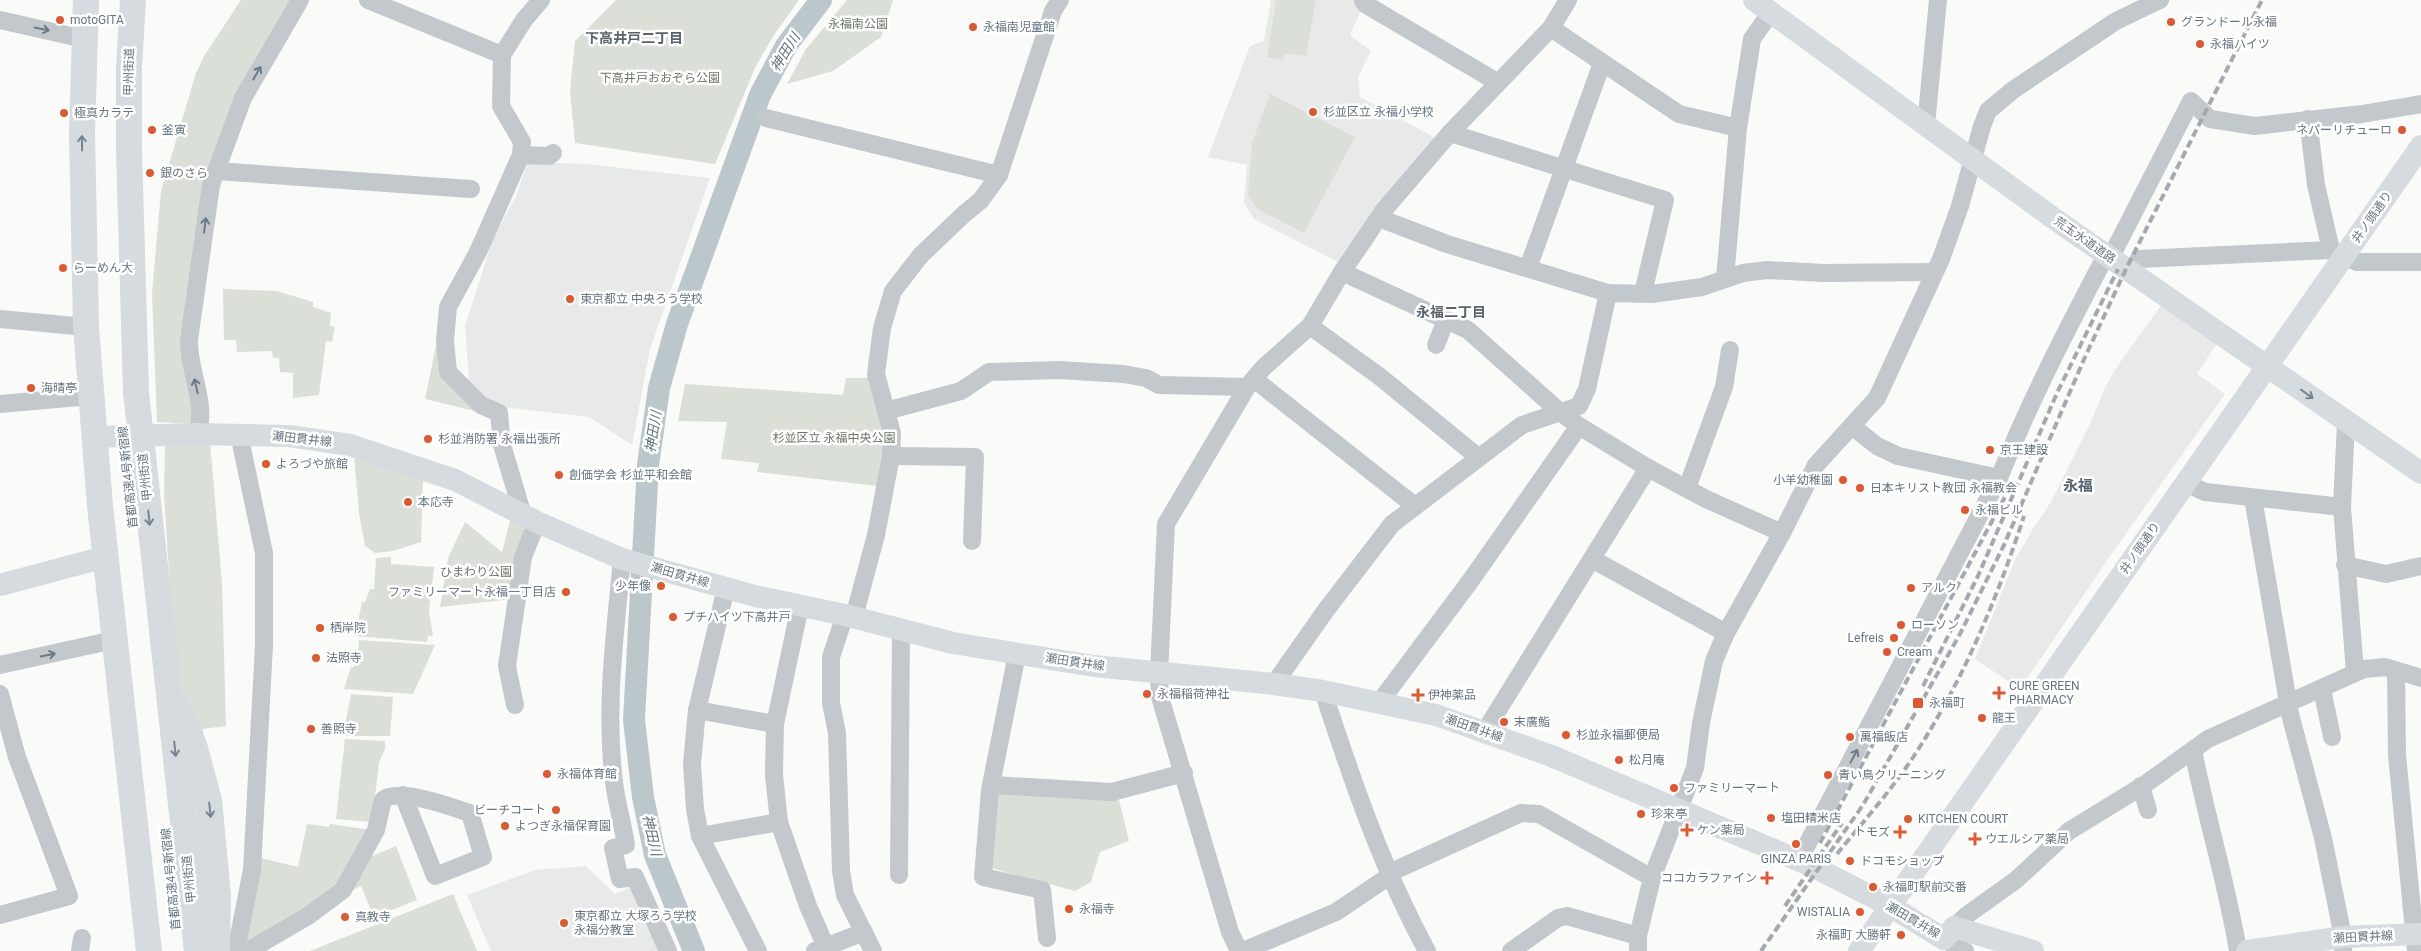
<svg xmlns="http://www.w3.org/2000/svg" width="2421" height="951" viewBox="0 0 2421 951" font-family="Roboto,'Noto Sans JP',sans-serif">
  <rect width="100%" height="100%" fill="#fafaf8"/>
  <g fill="#e8e9e9">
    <polygon points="1271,0 1357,0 1362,8 1350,35 1371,51 1358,77 1360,97 1441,141 1346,266 1254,219 1244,203 1247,165 1208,157 1250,46 1264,41"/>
    <polygon points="528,162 587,164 710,178 650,349 632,445 589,417 503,407 478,395 469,381 465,326 493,239 516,196"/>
    <polygon points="2162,304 2218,342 2197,374 2225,394 2110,556 2020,689 1975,659 2015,560 2034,527 2051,502 2088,428 2105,388 2116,368"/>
    <polygon points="586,866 615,894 632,887 663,951 491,951 467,895 535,870"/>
  </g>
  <g fill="#dadfd7">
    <polygon points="241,0 295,0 272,38 199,238 195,403 192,424 157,422 152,293 161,191 196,73 204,56"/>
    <polygon points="616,0 799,0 772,38 755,68 715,164 575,143 570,91 575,41"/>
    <polygon points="847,0 893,0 881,37 833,71 787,84 806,49"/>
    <polygon points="1276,0 1316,0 1306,56 1285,53 1283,60 1267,57"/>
    <polygon points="1270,94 1355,137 1304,233 1259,210 1248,196 1252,143"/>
    <polygon points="223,289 277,291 313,302 313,307 331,313 330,326 335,327 332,342 326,341 319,395 293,398 293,373 280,372 279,358 273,358 272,351 237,352 236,340 224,340"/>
    <polygon points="437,341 475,411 425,399"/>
    <path d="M 846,378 L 868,378 C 874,395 883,413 885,431 C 887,449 881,468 877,486 L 757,472 L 759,463 L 721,459 L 727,422 L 678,421 L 685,384 L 843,395 Z"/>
    <polygon points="165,442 210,442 222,583 226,726 203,729 223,951 208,951 172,617 164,496"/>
    <polygon points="354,456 423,478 421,542 393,551 375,553 365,546 359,513"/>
    <polygon points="511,517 525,525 513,599 440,607 448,558 465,522 502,552"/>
    <polygon points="391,557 391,564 434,567 429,611 433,636 428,636 427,642 355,636 362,602 365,602 370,589 374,589 376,558"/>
    <polygon points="359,640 435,645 413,694 344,689 351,667 354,667 355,656 358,656"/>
    <polygon points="351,694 393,697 390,736 343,736"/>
    <polygon points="345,739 385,741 385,749 379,762 372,822 336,819"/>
    <polygon points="998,791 1118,796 1129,841 1100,852 1091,882 1075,891 1001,871 993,868"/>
    <polygon points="307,824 329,827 330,824 371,830 339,888 243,951 261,858 298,867"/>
    <polygon points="396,846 417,900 374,917 361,886 350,891 370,857"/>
    <polygon points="453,894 477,951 310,951"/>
  </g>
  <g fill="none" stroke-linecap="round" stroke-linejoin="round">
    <polyline stroke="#bbc7cb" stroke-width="22" points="694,951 655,855 643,797 634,720 648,465 659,388 677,324 760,95 786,46 821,0"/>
    <g stroke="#c3c8cc" stroke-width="18">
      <polyline points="368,0 502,55"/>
      <polyline points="1363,0 1365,4 1497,82"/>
      <polyline points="0,20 84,39"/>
      <polyline points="1551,28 1679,114 1738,128"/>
      <polyline points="766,118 999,175"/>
      <polyline points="2308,119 2316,185 2331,250"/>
      <polyline points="1920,122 1927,115 1938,0"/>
      <polyline points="1450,133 1665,200 1643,293"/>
      <polyline points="521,155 549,156 553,153"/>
      <polyline points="216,171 471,189"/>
      <polyline points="1379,218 1447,244 1608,293 1652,294 1702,287 1743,273 1767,270 1824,273 1934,272"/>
      <polyline points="1528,268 1602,63"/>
      <polyline points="1342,272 1468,330 1560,412 1579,426 1648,468 1706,499 1782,533"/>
      <polyline points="2131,272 2139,259 2331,250 2357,262 2421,262"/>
      <polyline points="1725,279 1738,128 1752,39 1771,12"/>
      <polyline points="0,319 86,327"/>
      <polyline points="1310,326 1379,376 1478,457"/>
      <polyline points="1436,345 1446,320"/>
      <polyline points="1254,379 1415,506"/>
      <polyline points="0,404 91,396"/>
      <polyline points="886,411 961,391 989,372 1059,370 1123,374 1146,378 1159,385 1247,387"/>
      <polyline points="2346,422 2342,507 2355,672"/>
      <polyline points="1853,427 1877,446 1898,456 1999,478"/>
      <path d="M 197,434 C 208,404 188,371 189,340 L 211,185 L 243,98 L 300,0"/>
      <polyline points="891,456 975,457 972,541"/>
      <polyline points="2186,483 2205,492 2342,507"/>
      <polyline points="1687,488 1724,387 1730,350"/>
      <polyline points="2253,498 2290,714 2323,838 2343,937 2343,951"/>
      <polyline points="523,515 502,445 499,413 481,405 448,372 445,341 448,307 478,252 521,155 522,142 501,106 502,55 524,20 541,0"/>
      <path d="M 622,559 C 615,634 604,714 615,789 C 618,808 623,826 626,845 L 613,848 L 620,879 L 635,877 L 668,951"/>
      <polyline points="1592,559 1726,633"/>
      <polyline points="2345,565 2386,574 2421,566"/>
      <polyline points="726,588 697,710 692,764 695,809 700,836 758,951"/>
      <polyline points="800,606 775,724 774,775 779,822 808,906 826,947"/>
      <polyline points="845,615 831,657 831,703 837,733 841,871 845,895 873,951"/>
      <polyline points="854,617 876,535 891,456 892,433 876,374 882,328 893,291 921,255 963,215 981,200 999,175 1053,11 1060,0"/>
      <polyline points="1017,654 990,790 983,877 1042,890 1047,938"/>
      <polyline points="0,665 114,640"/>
      <polyline points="2396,671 2397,755 2416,951"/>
      <polyline points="1274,684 1326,610 1392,524 1522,425 1579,406 1587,389 1608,293"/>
      <polyline points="2322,689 2332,737"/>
      <path d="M 1323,691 C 1352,780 1382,868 1427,951"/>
      <polyline points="0,694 17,757 69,896 0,915"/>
      <polyline points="1379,703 1471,580 1579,426"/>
      <polyline points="515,705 507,666 523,557 537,522"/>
      <polyline points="697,710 775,724"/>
      <polyline points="1485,731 1648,468"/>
      <path d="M 2193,750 C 2206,817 2227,883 2238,951"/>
      <polyline points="993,785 1112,792 1184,773"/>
      <polyline points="2141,786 2148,810"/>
      <polyline points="700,836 779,822"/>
      <path d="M 1799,860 L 1999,478 C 2029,403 2066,331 2104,259 L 2110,257 L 2114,251 L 2191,101 L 2210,119 L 2255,126 L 2362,114 L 2421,104"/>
      <polyline points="899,875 901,629"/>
      <polyline points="1954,927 1967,915 2016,880 2069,831 2144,785 2208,739 2364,669 2385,667 2421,678"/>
      <polyline points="1944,939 1965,951"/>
      <polyline points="80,951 82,938"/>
      <polyline points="236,951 252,870 264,645 264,553 239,434"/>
      <path d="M 248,951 L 308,916 L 343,890 L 376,830 L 383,800 C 399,787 451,807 470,813 L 483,857 L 435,876 L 403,795"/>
      <polyline points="815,951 864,932"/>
      <polyline points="1239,951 1230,932 1160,697 1159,673 1166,524 1247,387 1263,368 1310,326 1342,272 1384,210 1450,133 1551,28 1568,0"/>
      <polyline points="1243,951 1336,912 1385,879 1389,873 1521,813 1539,814 1652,878"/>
      <polyline points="1511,951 1558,918 1567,916 1638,936"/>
      <polyline points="1638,951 1638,936 1652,878 1695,768 1701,723 1714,661 1726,633 1782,533 1816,465 1877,398 1941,259 1960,206 1982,126 1988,111 2013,90 2116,21 2160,0"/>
    </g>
    <g stroke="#d6dbdf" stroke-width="22">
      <polyline points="1754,0 2053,218 2421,473"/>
      <polyline points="94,437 197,434 289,436 350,445 455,480 537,522 622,559 755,596 845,615 953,643 1094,666 1274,684 1323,691 1436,715 1549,755 1812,866 1890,906 1944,939 1954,927 2033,951"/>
      <polyline points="0,585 105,557"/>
      <polyline points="1859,951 2421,146"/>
      <polyline points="2247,951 2343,937 2421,934"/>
    </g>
    <g stroke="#d6dbdf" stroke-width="26">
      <polyline points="86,0 82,133 86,327 100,506 149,951"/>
      <polyline points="133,0 129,68 129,150 136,392 197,951"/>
      <polyline points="178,707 194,745 209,800 218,896 217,951"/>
    </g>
    <g stroke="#a2aab0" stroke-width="4" stroke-dasharray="8 4" stroke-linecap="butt">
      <polyline points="1923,686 1978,576 2057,393 2118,269"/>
      <polyline points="1820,843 2006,495"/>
      <path d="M 1837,854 C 1862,823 1889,793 1912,759 C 1962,683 1996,602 2024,516"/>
      <polyline points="1785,906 1842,823"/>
      <polyline points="1761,951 1863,805 1960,634 2004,545 2085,357 2126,269 2262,0"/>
    </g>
  </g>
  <defs><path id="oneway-shaft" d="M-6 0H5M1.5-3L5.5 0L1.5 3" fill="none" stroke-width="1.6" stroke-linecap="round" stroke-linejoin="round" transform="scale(1.25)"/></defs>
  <g stroke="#6a7a87">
    <use href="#oneway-shaft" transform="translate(42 29) rotate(12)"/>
    <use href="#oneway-shaft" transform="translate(257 73) rotate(-60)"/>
    <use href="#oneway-shaft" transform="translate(205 225) rotate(-83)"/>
    <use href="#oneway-shaft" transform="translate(196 386) rotate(-103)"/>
    <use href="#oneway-shaft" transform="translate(48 655) rotate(-12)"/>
    <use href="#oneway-shaft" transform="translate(1854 756) rotate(-62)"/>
  </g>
  <g stroke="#768591">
    <use href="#oneway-shaft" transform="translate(82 143) rotate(-91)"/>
    <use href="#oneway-shaft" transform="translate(2307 394) rotate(36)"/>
    <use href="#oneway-shaft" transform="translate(149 518) rotate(84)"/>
    <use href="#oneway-shaft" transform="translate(175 749) rotate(84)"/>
    <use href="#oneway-shaft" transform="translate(210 810) rotate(84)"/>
  </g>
  <g fill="#e4572e" stroke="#fff" stroke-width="2">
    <circle cx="60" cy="20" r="5"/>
    <circle cx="2171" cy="22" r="5"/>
    <circle cx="973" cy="27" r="5"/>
    <circle cx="2200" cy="44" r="5"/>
    <circle cx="1313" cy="112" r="5"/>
    <circle cx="64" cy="113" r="5"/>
    <circle cx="152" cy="130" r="5"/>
    <circle cx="2402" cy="130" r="5"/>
    <circle cx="150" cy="173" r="5"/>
    <circle cx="63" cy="268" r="5"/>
    <circle cx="570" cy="299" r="5"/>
    <circle cx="31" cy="388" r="5"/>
    <circle cx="428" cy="439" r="5"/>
    <circle cx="1990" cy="450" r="5"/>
    <circle cx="266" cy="464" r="5"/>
    <circle cx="559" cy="475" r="5"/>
    <circle cx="1843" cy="480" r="5"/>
    <circle cx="1860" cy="488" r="5"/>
    <circle cx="408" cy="502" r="5"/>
    <circle cx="1965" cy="510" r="5"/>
    <circle cx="661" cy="586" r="5"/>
    <circle cx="1911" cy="588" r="5"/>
    <circle cx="566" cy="592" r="5"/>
    <circle cx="673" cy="617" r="5"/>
    <circle cx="1901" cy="625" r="5"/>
    <circle cx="320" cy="628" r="5"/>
    <circle cx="1894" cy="638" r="5"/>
    <circle cx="1887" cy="652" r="5"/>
    <circle cx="316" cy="658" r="5"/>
    <path d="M1996.5 685.5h5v5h5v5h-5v5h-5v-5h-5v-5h5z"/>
    <circle cx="1147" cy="694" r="5"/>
    <path d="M1415.5 687.5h5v5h5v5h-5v5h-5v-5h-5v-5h5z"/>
    <rect x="1912" y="697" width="12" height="12" rx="2.5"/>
    <circle cx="1982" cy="718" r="5"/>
    <circle cx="1504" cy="722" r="5"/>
    <circle cx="311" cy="729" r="5"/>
    <circle cx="1566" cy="735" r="5"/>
    <circle cx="1850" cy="737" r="5"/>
    <circle cx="1619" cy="760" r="5"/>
    <circle cx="547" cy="774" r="5"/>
    <circle cx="1828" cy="775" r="5"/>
    <circle cx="1674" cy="788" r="5"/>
    <circle cx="556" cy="810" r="5"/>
    <circle cx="1641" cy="814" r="5"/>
    <circle cx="1771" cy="818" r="5"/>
    <circle cx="1908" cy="819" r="5"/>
    <circle cx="505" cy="826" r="5"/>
    <path d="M1684.5 822.5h5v5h5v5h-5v5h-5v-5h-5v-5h5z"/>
    <path d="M1897.5 824.5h5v5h5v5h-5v5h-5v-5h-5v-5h5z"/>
    <path d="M1972.5 831.5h5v5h5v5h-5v5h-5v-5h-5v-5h5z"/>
    <circle cx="1796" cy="844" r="5"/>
    <circle cx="1850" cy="861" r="5"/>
    <path d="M1764.5 870.5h5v5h5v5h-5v5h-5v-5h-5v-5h5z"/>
    <circle cx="1873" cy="887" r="5"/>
    <circle cx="1069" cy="909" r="5"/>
    <circle cx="1860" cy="912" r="5"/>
    <circle cx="345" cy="917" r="5"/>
    <circle cx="564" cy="923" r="5"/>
    <circle cx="1901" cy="935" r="5"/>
  </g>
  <g text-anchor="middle" stroke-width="5" stroke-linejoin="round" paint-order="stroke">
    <g font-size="12" fill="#657683" stroke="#fff" text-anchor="start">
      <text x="70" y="24">motoGITA</text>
      <text x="2181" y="26">グランドール永福</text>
      <text x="983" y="31">永福南児童館</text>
      <text x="2210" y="48">永福ハイツ</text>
      <text x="1323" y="116">杉並区立 永福小学校</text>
      <text x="74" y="117">極真カラテ</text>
      <text x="162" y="134">釜寅</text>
      <text x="2392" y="134" text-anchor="end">ネパーリチューロ</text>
      <text x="160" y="177">銀のさら</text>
      <text x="73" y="272">らーめん大</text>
      <text x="580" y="303">東京都立 中央ろう学校</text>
      <text x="41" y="392">海晴亭</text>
      <text x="438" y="443">杉並消防署 永福出張所</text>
      <text x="2000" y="454">京王建設</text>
      <text x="276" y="468">よろづや旅館</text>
      <text x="569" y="479">創価学会 杉並平和会館</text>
      <text x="1833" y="484" text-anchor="end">小羊幼稚園</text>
      <text x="1870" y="492">日本キリスト教団 永福教会</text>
      <text x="418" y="506">本応寺</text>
      <text x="1975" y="514">永福ビル</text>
      <text x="651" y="590" text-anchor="end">少年像</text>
      <text x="1921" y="592">アルク</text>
      <text x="556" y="596" text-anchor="end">ファミリーマート永福一丁目店</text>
      <text x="683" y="621">プチハイツ下高井戸</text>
      <text x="1911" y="629">ローソン</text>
      <text x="330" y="632">栖岸院</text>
      <text x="1884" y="642" text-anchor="end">Lefreis</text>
      <text x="1897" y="656">Cream</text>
      <text x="326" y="662">法照寺</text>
      <text x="2009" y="690">CURE GREEN<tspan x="2009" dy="14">PHARMACY</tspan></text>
      <text x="1157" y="698">永福稲荷神社</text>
      <text x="1428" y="699">伊神薬品</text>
      <text x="1929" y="707">永福町</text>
      <text x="1992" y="722">龍王</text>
      <text x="1514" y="726">末廣鮨</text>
      <text x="321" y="733">善照寺</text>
      <text x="1576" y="739">杉並永福郵便局</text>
      <text x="1860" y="741">萬福飯店</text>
      <text x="1629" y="764">松月庵</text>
      <text x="557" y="778">永福体育館</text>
      <text x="1838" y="779">青い鳥クリーニング</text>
      <text x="1684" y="792">ファミリーマート</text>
      <text x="546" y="814" text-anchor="end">ビーチコート</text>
      <text x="1651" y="818">珍来亭</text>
      <text x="1781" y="822">塩田精米店</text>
      <text x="1918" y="823">KITCHEN COURT</text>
      <text x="515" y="830">よつぎ永福保育園</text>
      <text x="1697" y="834">ケン薬局</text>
      <text x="1890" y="836" text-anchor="end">トモズ</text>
      <text x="1985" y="843">ウエルシア薬局</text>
      <text x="1796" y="863" text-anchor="middle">GINZA PARIS</text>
      <text x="1860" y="865">ドコモショップ</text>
      <text x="1757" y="882" text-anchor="end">ココカラファイン</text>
      <text x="1883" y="891">永福町駅前交番</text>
      <text x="1079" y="913">永福寺</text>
      <text x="1850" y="916" text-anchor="end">WISTALIA</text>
      <text x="574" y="920">東京都立 大塚ろう学校<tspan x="574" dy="14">永福分教室</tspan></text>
      <text x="355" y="921">真教寺</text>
      <text x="1891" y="939" text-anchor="end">永福町 大勝軒</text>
    </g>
    <g font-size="12" fill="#687a64" stroke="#fff">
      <text x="858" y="28">永福南公園</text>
      <text x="660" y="82">下高井戸おおぞら公園</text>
      <text x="834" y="442">杉並区立 永福中央公園</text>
      <text x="476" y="576">ひまわり公園</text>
    </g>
    <g font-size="12" fill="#657683" stroke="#fff">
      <text transform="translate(129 72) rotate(-89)" y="4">甲州街道</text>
      <text transform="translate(2372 217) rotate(-55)" y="4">井ノ頭通り</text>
      <text transform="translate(2085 240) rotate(35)" y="4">荒玉水道道路</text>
      <text transform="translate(302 439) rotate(6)" y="4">瀬田貫井線</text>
      <text transform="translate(128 477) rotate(-96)" y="4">首都高速4号新宿線</text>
      <text transform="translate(145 477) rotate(-96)" y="4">甲州街道</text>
      <text transform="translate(2140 548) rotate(-55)" y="4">井ノ頭通り</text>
      <text transform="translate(680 575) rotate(16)" y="4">瀬田貫井線</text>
      <text transform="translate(1075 662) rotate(8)" y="4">瀬田貫井線</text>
      <text transform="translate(1474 728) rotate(19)" y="4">瀬田貫井線</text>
      <text transform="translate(171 879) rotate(-96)" y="4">首都高速4号新宿線</text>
      <text transform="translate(189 879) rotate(-96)" y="4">甲州街道</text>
      <text transform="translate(1913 920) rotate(30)" y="4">瀬田貫井線</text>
      <text transform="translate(2363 937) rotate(-3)" y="4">瀬田貫井線</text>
    </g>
    <g font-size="14" font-weight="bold" fill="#57646e" stroke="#fff">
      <text x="634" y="43">下高井戸二丁目</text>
      <text x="1451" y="317">永福二丁目</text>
    </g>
    <g font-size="14" font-style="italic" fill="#60757c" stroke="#fff">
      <text transform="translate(785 52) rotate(-58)" y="5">神田川</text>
      <text transform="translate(653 432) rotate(-81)" y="5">神田川</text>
      <text transform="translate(652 835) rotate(77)" y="5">神田川</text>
    </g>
    <g font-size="15" font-weight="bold" fill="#57646e" stroke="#fff">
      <text x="2078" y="491">永福</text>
    </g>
  </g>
</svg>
